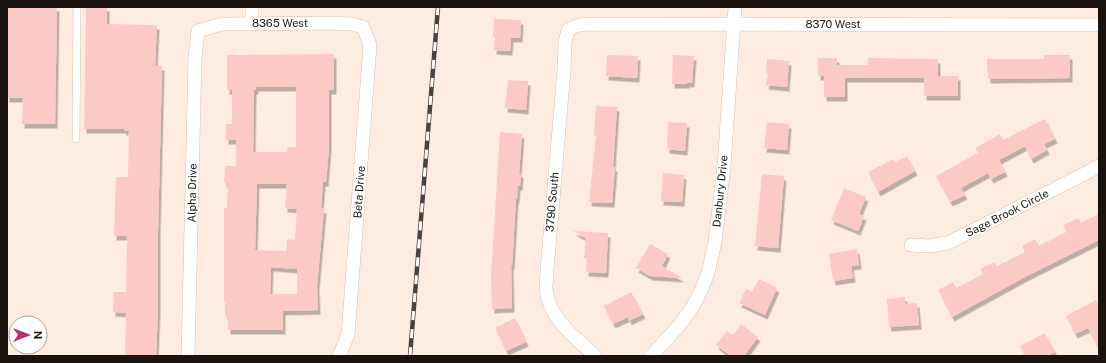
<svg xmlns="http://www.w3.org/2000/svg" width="1106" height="363" viewBox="0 0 1106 363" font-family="'Public Sans',sans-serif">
  <defs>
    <filter id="shadow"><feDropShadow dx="2.5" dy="4.5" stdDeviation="0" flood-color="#0004"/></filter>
  </defs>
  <rect width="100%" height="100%" fill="#ffece1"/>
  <g fill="#fccac5" fill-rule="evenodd" filter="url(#shadow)">
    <polygon points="7,7 57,7 55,124 22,124 23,98 7,98"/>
    <polygon points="86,7 107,7 107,24 157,25 155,66 162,66 158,231 158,308 156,356 125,356 126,313 113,312 114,292 126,292 127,236 114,236 116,177 128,177 129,131 124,131 124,129 84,129"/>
    <polygon points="494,19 521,20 520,38 511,38 510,51 494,50 495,37 493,37"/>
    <path d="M 334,54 L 334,90 L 329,90 L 329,147 L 326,182 L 323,182 L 321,208 L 324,209 L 317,286 L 318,310 L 283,311 L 283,330 L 228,330 L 228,316 L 225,316 L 225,302 L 224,302 L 224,208 L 227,208 L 228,183 L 224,183 L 225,166 L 236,166 L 236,140 L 226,140 L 226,124 L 232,124 L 232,90 L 227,90 L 227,55 ZM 256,87 L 296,87 L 296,147 L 288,147 L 287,152 L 253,152 L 254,90 L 256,90 ZM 257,184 L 287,184 L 285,208 L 297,209 L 295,240 L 287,239 L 286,251 L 255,250 ZM 271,267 L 297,269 L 297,294 L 270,294 Z"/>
    <polygon points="607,55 638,56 637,78 606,76"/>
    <polygon points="673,55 694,56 692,83 687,83 687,84 672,84"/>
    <polygon points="1044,55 1070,55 1070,78 988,79 987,59 1044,59"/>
    <polygon points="818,58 837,58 837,65 868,65 868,58 938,59 938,76 958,76 958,96 924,96 924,78 845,78 845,97 824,97 824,76 818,76"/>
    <polygon points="767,59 789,61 787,87 766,85 768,73 766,73"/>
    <polygon points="508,80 528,81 526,110 505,108"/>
    <polygon points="596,106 617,107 613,167 615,167 612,203 589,202 596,136 594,136"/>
    <polygon points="1045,119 1055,139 1044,144 1047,150 1031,159 1025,146 999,160 1005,172 991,179 988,173 961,188 965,195 950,202 936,176 978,153 975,148 1000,134 1003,140"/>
    <polygon points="668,122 687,123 685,151 667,149"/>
    <polygon points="767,122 789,124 787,150 764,148"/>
    <polygon points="500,132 522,134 519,173 521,173 520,186 518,186 517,199 516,199 512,266 511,265 512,308 492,309 491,276"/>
    <polygon points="907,156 915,171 878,192 868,172 893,159 895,162"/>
    <polygon points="663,173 684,175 682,202 661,201"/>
    <polygon points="762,174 784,176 778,248 755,246"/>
    <polygon points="844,188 866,197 859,214 864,216 858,231 831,220"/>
    <polygon points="1099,214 1099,240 1023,278 952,317 938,290 953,282 956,288 983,274 980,269 994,262 997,266 1025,252 1022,246 1035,239 1039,246 1066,232 1063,225 1078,218 1081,223"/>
    <polygon points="573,231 608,233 606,273 586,272 587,258 584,258 586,238"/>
    <polygon points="650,244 668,254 662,266 682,278 650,276 636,268"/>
    <polygon points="857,249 859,265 851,266 853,278 833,281 829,254"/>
    <polygon points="759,279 777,288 765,315 739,303 746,289 752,292"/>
    <polygon points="631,292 643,314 629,321 628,317 613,324 604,306"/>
    <polygon points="905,297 905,304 917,303 919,325 889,327 887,299"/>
    <polygon points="1096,300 1099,307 1099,350 1088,328 1075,334 1066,316"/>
    <polygon points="515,318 526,342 506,351 495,328"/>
    <polygon points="741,324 758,337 744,356 731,356 716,345 727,331 733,335"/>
    <polygon points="1045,333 1055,352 1047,356 1025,356 1020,346"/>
  </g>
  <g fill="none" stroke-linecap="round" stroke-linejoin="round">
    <defs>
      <polyline id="service" points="76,139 77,7"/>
      <g id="minor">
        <polyline points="252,24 252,7"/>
        <polyline points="911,245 929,246 948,243 1088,172 1099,166"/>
        <polyline points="188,356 195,58 198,31 222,24 330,23 351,24 363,27 370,45 348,335 339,356"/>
        <path d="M 595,356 C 575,337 549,319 546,289 C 546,283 547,277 547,270 L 564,70 L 565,42 L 568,30 L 576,26 L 586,24 L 1099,25"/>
        <polyline points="651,356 679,326 693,306 701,291 708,273 715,242 724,166 735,7"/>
      </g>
    </defs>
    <use href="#service" stroke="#d6c0b1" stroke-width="8"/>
    <use href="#minor" stroke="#d6c0b1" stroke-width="14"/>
    <use href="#service" stroke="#fff" stroke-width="7"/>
    <use href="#minor" stroke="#fff" stroke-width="13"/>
    <defs>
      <polyline id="rail" points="410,356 438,7"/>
    </defs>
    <use href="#rail" stroke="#4c423b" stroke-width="4.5"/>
    <use href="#rail" stroke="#fff" stroke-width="3" stroke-dasharray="9" stroke-linecap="butt"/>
  </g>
  <g text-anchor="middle" stroke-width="3.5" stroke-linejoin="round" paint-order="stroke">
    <g font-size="11" fill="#1b130e" stroke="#fff">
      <text x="280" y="27">8365 West</text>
      <text x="833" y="28">8370 West</text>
      <text transform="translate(720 191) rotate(-84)" y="4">Danbury Drive</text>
      <text transform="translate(359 192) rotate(-86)" y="4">Beta Drive</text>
      <text transform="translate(192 193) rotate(-89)" y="4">Alpha Drive</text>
      <text transform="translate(552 202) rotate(-85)" y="4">3790 South</text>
      <text transform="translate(1007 213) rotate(-27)" y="4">Sage Brook Circle</text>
    </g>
  </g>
  <rect width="1106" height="363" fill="none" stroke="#1b130e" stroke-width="16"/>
  <g transform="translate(28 335) rotate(90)"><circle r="19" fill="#ffffff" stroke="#a4a19f"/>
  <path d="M0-3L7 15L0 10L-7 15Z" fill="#b83172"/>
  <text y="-6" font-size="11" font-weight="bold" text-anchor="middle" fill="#1b130e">N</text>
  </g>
</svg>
